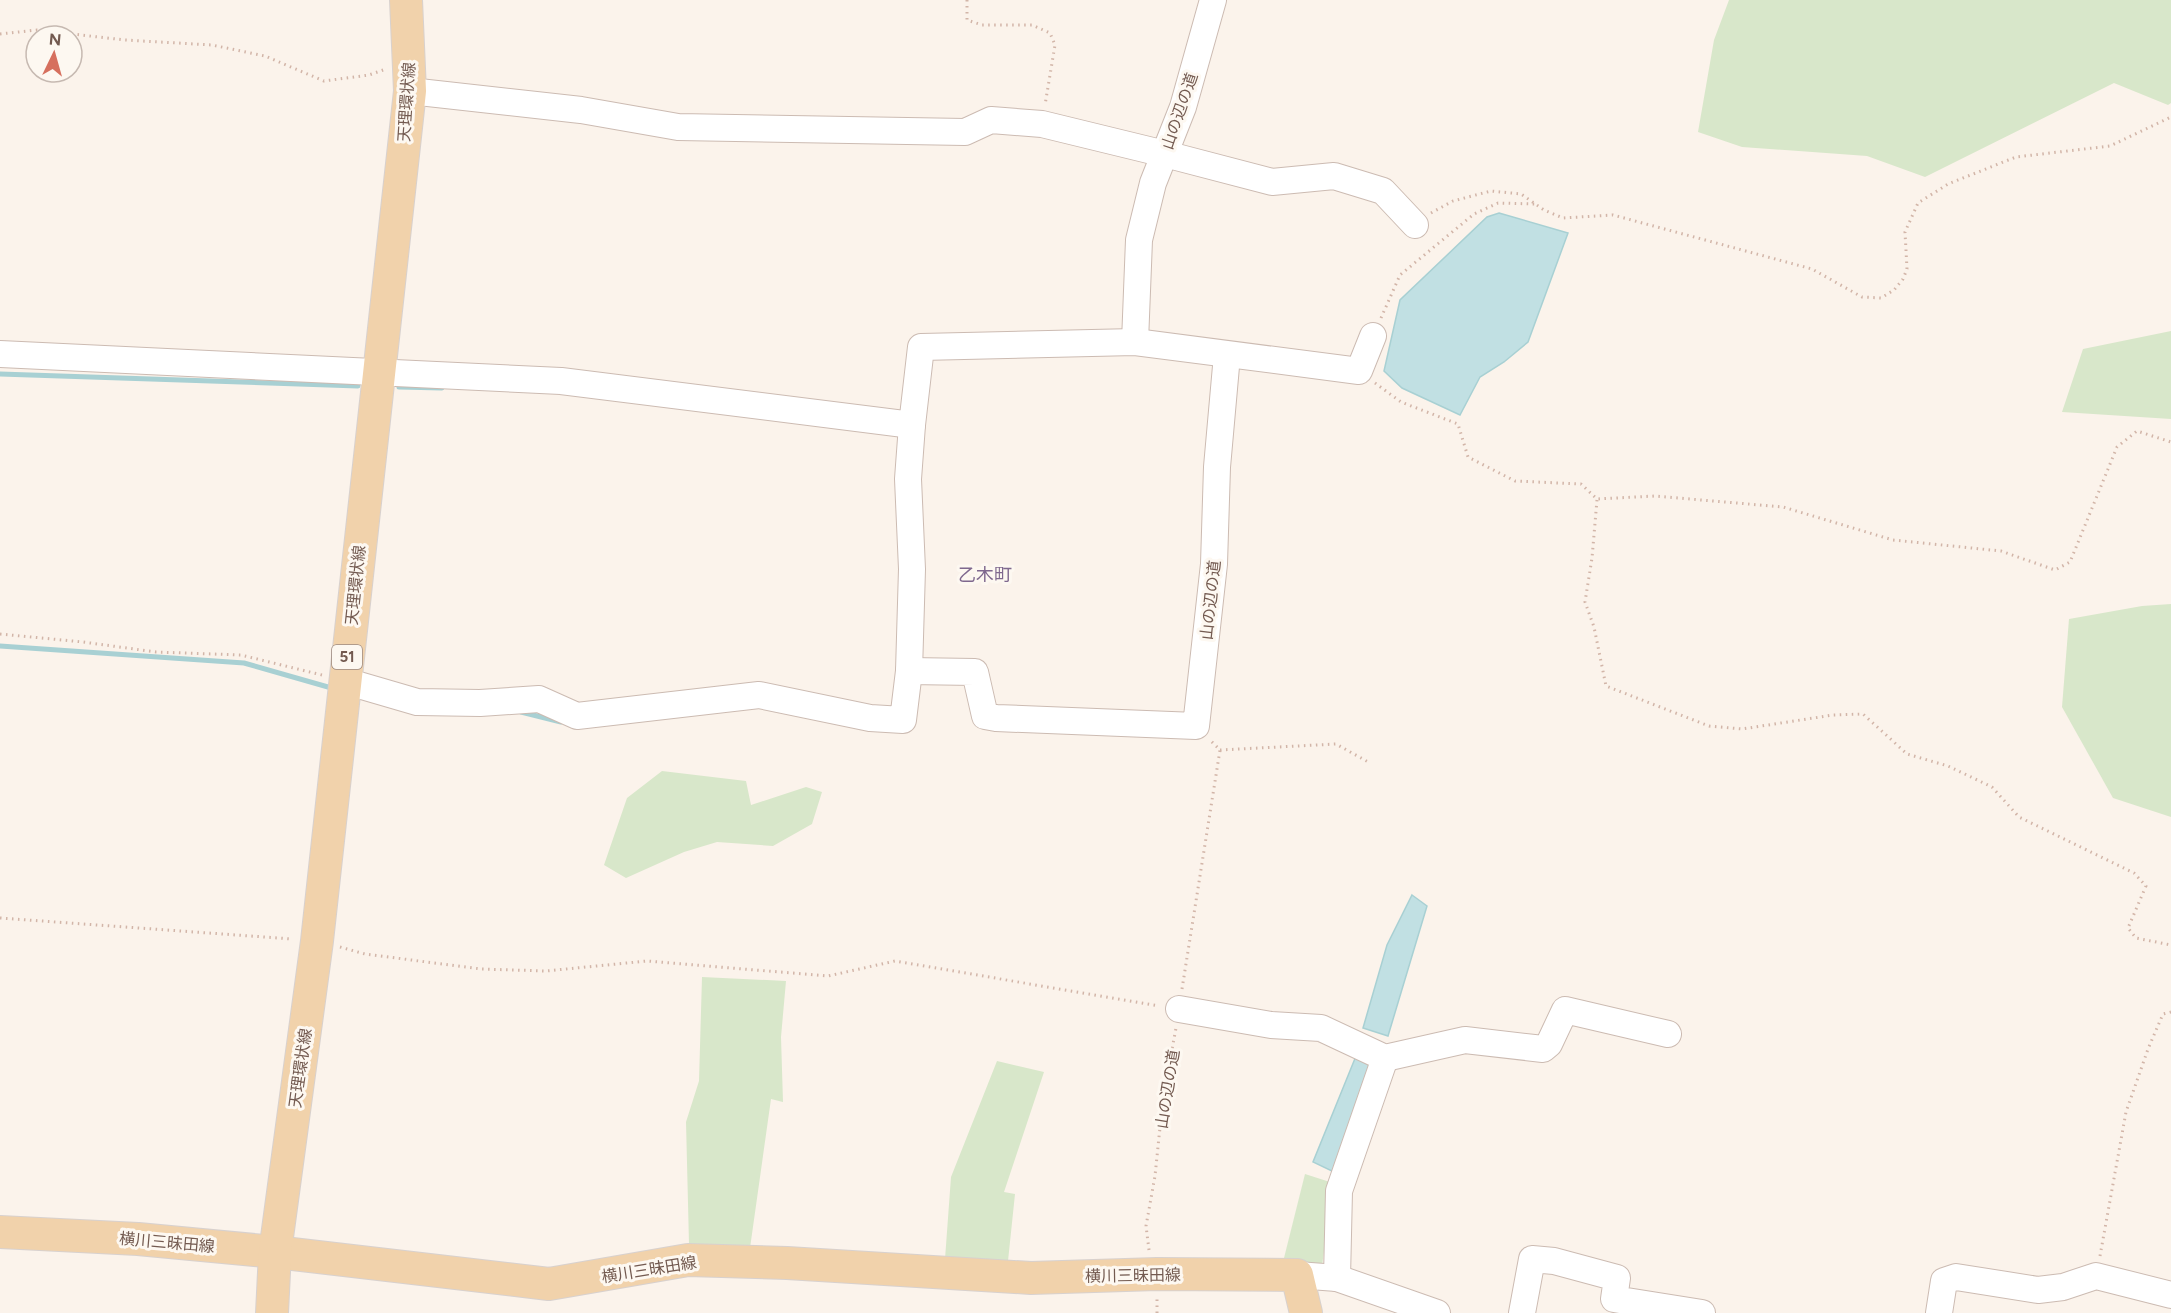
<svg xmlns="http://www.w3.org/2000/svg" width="2171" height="1313" viewBox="0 0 2171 1313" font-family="Figtree,'Noto Sans JP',sans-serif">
  <rect width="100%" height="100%" fill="#fbf3eb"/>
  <g fill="#d8e7ca">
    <polygon points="1729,0 2171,0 2171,103 2168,105 2114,83 1925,177 1867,156 1742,147 1698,132 1714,40"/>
    <polygon points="2171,331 2171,419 2062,412 2083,349"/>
    <polygon points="2171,604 2171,817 2113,798 2062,707 2069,619 2142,606"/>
    <polygon points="662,771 746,781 751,805 806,787 822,792 812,824 773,846 717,842 684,852 626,878 604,865 627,798"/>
    <polygon points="702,977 786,981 781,1037 783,1102 771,1099 750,1248 689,1244 686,1122 699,1081"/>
    <polygon points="997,1061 1044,1072 1004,1192 1015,1194 1008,1261 945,1259 951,1177"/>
    <polygon points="1305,1174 1333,1183 1321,1274 1281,1270"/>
  </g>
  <g fill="#c1e0e3" stroke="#a8d0d3" stroke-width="1.5">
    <polygon points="1499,213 1568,233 1528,342 1504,362 1480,377 1460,415 1402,388 1384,371 1400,300 1487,217"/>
    <polygon points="1412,895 1427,906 1388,1036 1363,1028 1387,945"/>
    <polygon points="1356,1056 1372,1064 1336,1173 1313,1162"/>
  </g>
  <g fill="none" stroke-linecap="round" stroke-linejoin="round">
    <g stroke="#a8d0d3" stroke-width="5">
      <polyline points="0,374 358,386"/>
      <polyline points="399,387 442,388"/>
      <polyline points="0,646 244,663 335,689"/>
      <polyline points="521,712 561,722"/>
    </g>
    <defs>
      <g id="minor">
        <polyline points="410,91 581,110 678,127 965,132 991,120 1042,124 1165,154 1272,182 1334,176 1383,191 1415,225"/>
        <polyline points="1135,342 1139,240 1153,183 1183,107 1213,0"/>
        <polyline points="0,354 561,381 912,425 921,347 1135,342 1359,371 1373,336"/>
        <polyline points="909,671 912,569 908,479 912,425"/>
        <polyline points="345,681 417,702 480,703 539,699 577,716 759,695 870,718 903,720 909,671 975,672 985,716 996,718 1196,726 1214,564 1217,467 1227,355"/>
        <polyline points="1179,1009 1271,1025 1321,1028 1385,1058 1465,1040 1543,1049 1549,1044 1565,1010 1668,1034"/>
        <polyline points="1297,1275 1337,1278 1437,1313"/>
        <polyline points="1337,1278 1339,1191 1385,1058"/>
        <polyline points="1522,1313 1532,1259 1554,1261 1617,1278 1614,1299 1702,1313"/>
        <polyline points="1939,1313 1944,1281 1956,1277 2038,1290 2063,1287 2096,1276 2171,1295"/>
      </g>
      <g id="major">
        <polyline points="0,1232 138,1239 275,1252 549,1284 688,1260 787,1263 1031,1278 1157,1274 1297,1275 1306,1313"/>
        <polyline points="272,1313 275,1252 317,941 410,91 406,0"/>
      </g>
    </defs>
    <use href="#minor" stroke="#ccbbb2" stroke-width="28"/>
    <use href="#major" stroke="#d8d1ce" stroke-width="34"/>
    <g stroke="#d2b5a8" stroke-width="3" stroke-dasharray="1.5 4.5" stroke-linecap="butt">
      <polyline points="967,0 967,20 982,25 1032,25 1050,33 1055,45 1045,105"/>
      <polyline points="0,34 37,30 125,40 212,45 265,56 324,81 369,75 386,69"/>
      <polyline points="1431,213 1453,201 1491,191 1521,194 1544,210 1563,218 1613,215 1812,269 1862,297 1881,298 1894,290 1903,279 1907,269 1905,232 1918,203 1948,184 2016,157 2110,146 2171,117"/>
      <polyline points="1381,318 1400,275 1474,214 1498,203 1535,204"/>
      <polyline points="1375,383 1401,402 1458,424 1468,457 1515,481 1581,484 1597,499 1655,496 1783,507 1893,540 2001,551 2055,570 2070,562 2117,447 2137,431 2171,442"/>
      <polyline points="1597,500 1592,558 1585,602 1594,627 1606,686 1709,726 1742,729 1833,715 1863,714 1907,754 1948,766 1992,787 2019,817 2134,873 2146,886 2128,928 2136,938 2171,945"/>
      <polyline points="0,634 83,642 156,652 241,655 322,675"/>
      <polyline points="1220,750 1336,744 1370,763"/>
      <polyline points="0,918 292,939"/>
      <polyline points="340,947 365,954 481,969 546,971 647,961 828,976 895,961 1159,1006"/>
      <polyline points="1182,989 1220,750 1211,741"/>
      <polyline points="1149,1250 1146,1226 1155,1176 1163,1098 1176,1028"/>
      <polyline points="2100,1256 2126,1112 2148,1049 2163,1014 2171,1012"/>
      <polyline points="1157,1313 1157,1297"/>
    </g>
    <use href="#minor" stroke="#fff" stroke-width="26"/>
    <use href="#major" stroke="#f1d2ab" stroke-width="32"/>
  </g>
  <g text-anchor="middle" stroke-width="6" stroke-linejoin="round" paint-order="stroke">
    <rect fill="#fdf8f1" stroke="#9c8980" stroke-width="1.5" x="332" y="645" width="30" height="24" rx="4.5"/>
    <g font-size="15" font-weight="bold" fill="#735a50">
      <text x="347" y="662">51</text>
    </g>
    <g font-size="16" fill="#735a50" stroke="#fdf8f1">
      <text transform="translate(406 102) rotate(-86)" y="6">天理環状線</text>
      <text transform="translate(1179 111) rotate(-71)" y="6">山の辺の道</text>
      <text transform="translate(355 585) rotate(-84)" y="6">天理環状線</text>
      <text transform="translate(1210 600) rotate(-84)" y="6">山の辺の道</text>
      <text transform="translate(300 1068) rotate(-82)" y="6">天理環状線</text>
      <text transform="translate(1167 1089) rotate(-81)" y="6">山の辺の道</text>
      <text transform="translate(167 1242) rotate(5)" y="6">横川三昧田線</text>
      <text transform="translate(649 1269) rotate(-9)" y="6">横川三昧田線</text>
      <text transform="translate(1133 1275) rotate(-1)" y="6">横川三昧田線</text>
    </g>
    <g font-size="18" fill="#7f688e" stroke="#fdf8f1">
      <text x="985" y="581">乙木町</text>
    </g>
  </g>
  <g transform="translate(54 54) rotate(5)"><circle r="28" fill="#fdf8f1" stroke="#c6b9b1" stroke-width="1.5"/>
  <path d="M0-4.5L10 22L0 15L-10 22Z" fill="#d6705e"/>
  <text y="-9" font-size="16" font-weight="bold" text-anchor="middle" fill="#735a50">N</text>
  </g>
</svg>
